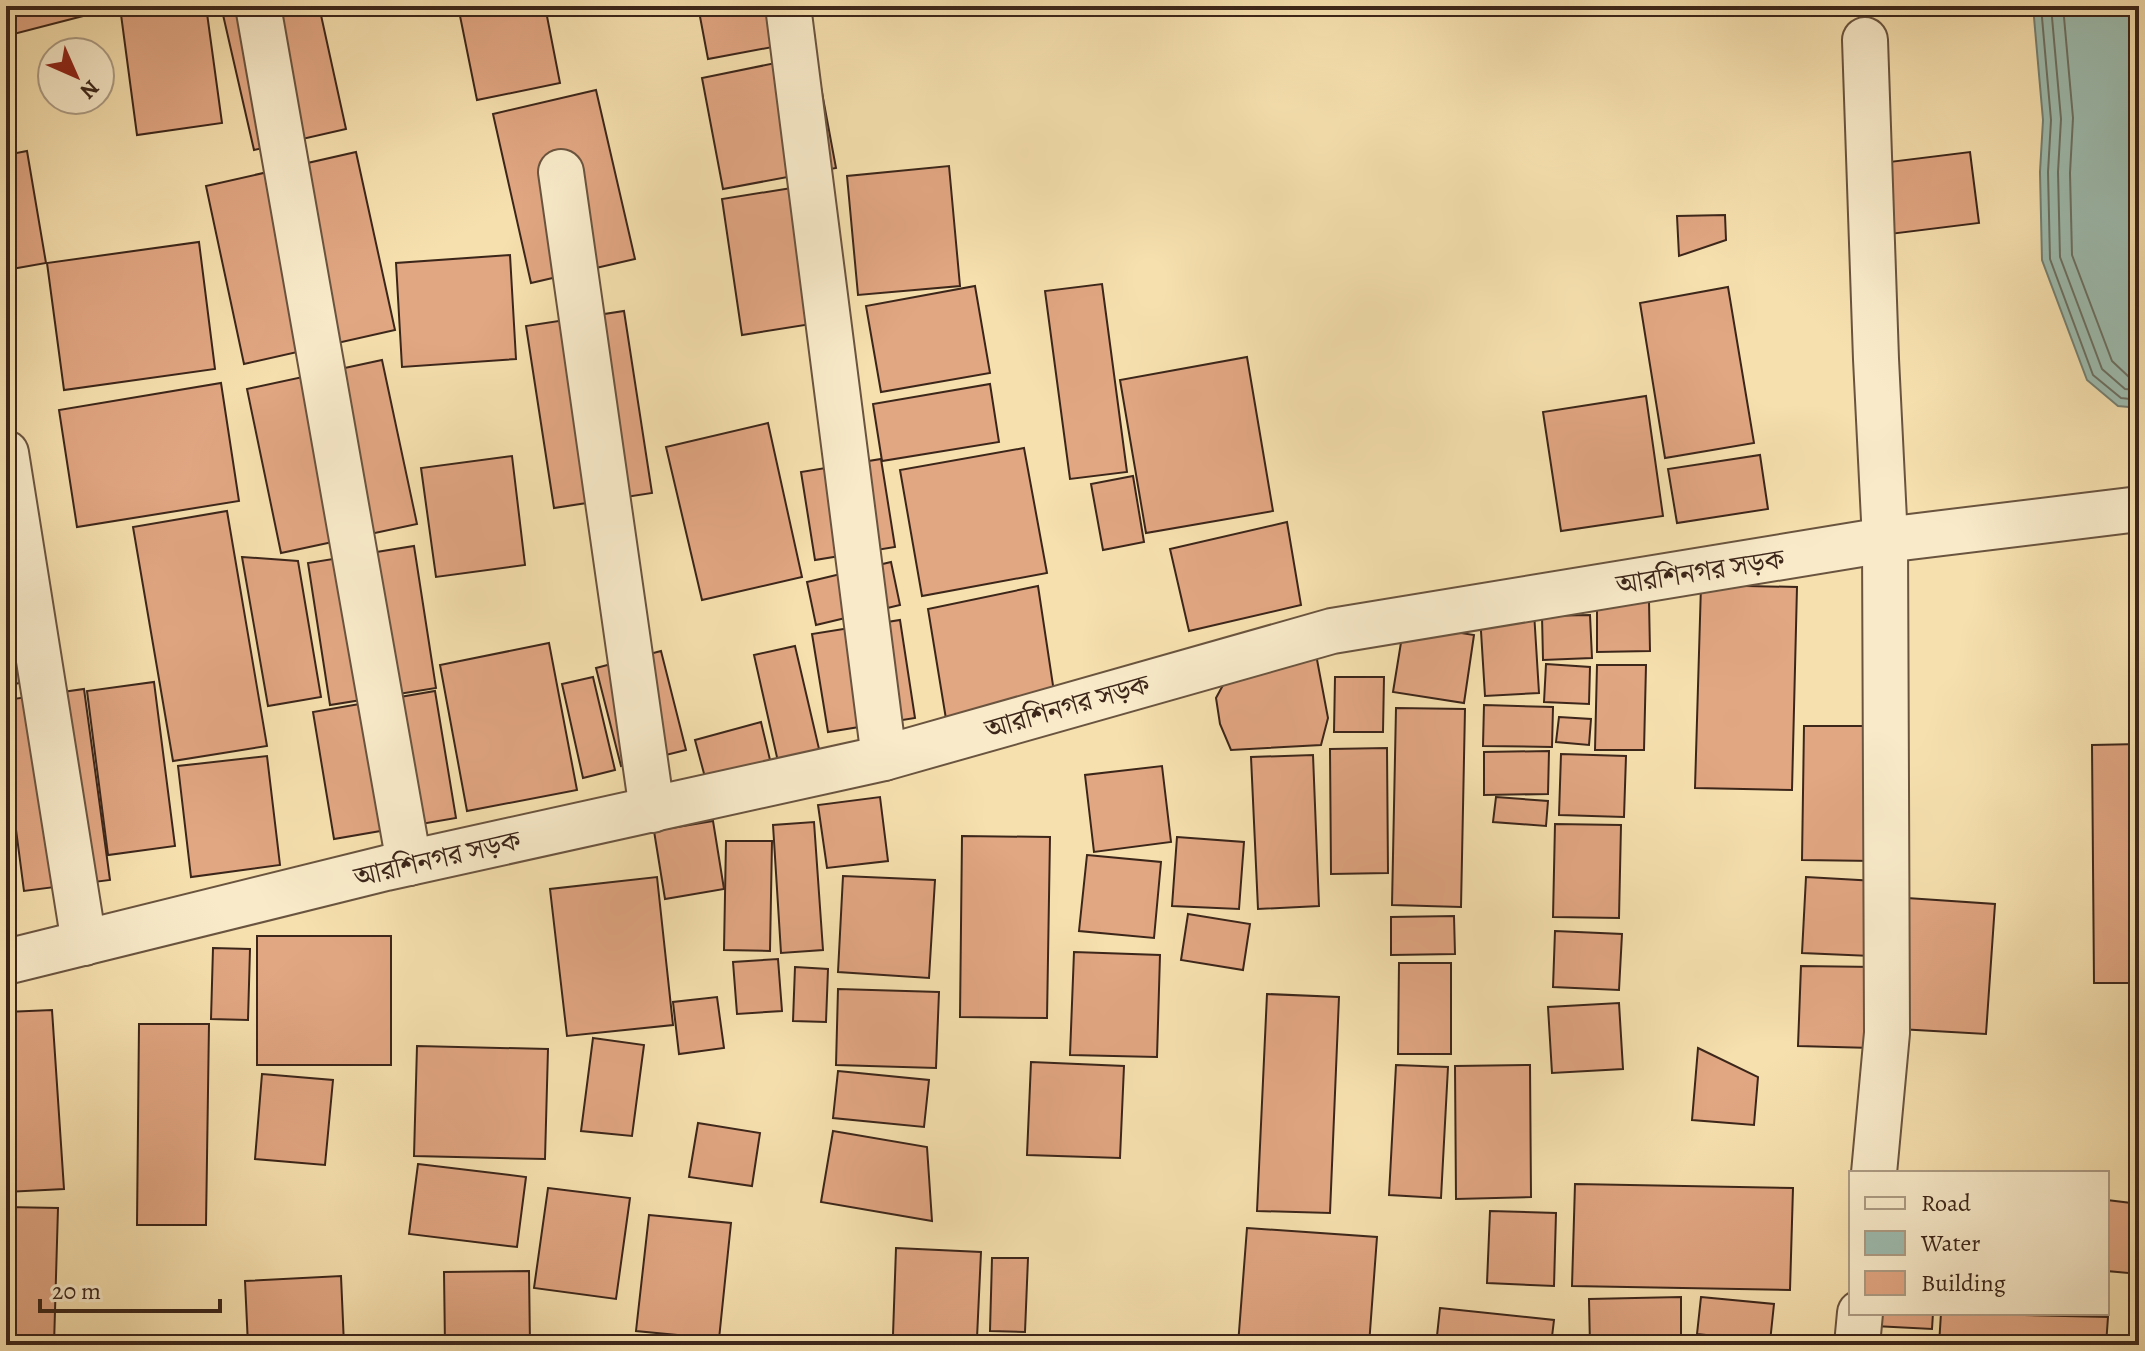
<svg xmlns="http://www.w3.org/2000/svg" width="2145" height="1351" viewBox="0 0 2145 1351" font-family="Alegreya,'Noto Serif Bengali',serif">
  <rect width="100%" height="100%" fill="#f6e0ae"/>
  <filter id="stains"><feTurbulence type="fractalNoise" baseFrequency=".0025" numOctaves="4"/><feColorMatrix values="0 0 0 0 .2 0 0 0 0 .09 0 0 0 0 .02 0 0 0 .5 -.17"/></filter>
  <radialGradient id="worn" r=".72"><stop offset=".6" stop-color="#630" stop-opacity="0"/><stop offset="1" stop-color="#630" stop-opacity=".3"/></radialGradient>
  <polygon fill="#9dbcaf" stroke="#768073" stroke-width="2" points="2033,6 2139,6 2139,408 2118,406 2087,380 2042,260 2040,172 2043,120"/>
  <g fill="none" stroke-linecap="round" stroke-linejoin="round">
    <g stroke="#6c7164" stroke-width="2">
      <polyline points="2041,6 2051,120 2048,172 2050,259 2093,375 2121,398 2139,400"/>
      <polyline points="2051,6 2061,119 2058,172 2060,257 2102,369 2125,389 2139,390"/>
      <polyline points="2063,6 2073,118 2070,173 2072,255 2112,361 2129,377 2139,378"/>
    </g>
  </g>
  <g fill="#e1a682" stroke="#3c261a" stroke-width="2">
    <polygon points="6,6 113,6 114,8 6,36"/>
    <polygon points="206,6 222,123 137,135 120,7"/>
    <polygon points="221,6 319,6 346,129 254,150"/>
    <polygon points="458,6 545,6 560,83 477,100"/>
    <polygon points="698,6 809,6 815,39 708,59"/>
    <polygon points="815,55 836,168 723,189 702,78"/>
    <polygon points="596,90 635,259 531,283 493,114"/>
    <polygon points="27,151 46,263 6,270 6,155"/>
    <polygon points="356,152 395,330 244,364 206,186"/>
    <polygon points="1970,152 1979,223 1890,234 1881,163"/>
    <polygon points="949,166 960,286 858,295 847,176"/>
    <polygon points="823,183 843,319 742,335 722,199"/>
    <polygon points="1725,215 1726,240 1679,256 1677,216"/>
    <polygon points="199,242 215,369 64,390 47,263"/>
    <polygon points="510,255 516,359 402,367 396,263"/>
    <polygon points="1102,284 1127,472 1070,479 1045,291"/>
    <polygon points="975,286 990,373 881,392 866,306"/>
    <polygon points="1728,287 1754,443 1665,458 1640,303"/>
    <polygon points="624,311 652,493 554,508 526,326"/>
    <polygon points="1247,357 1273,511 1146,533 1120,380"/>
    <polygon points="382,360 417,524 281,553 247,389"/>
    <polygon points="221,383 239,501 77,527 59,410"/>
    <polygon points="990,384 999,442 882,461 873,404"/>
    <polygon points="1646,396 1663,516 1561,531 1543,412"/>
    <polygon points="768,423 802,577 702,600 666,447"/>
    <polygon points="1024,448 1047,573 922,596 900,470"/>
    <polygon points="1760,455 1768,509 1677,523 1668,469"/>
    <polygon points="512,456 525,565 436,577 421,468"/>
    <polygon points="881,459 895,547 815,560 801,472"/>
    <polygon points="1133,476 1144,542 1103,550 1091,484"/>
    <polygon points="227,511 267,746 173,761 133,527"/>
    <polygon points="1287,522 1301,605 1189,631 1170,549"/>
    <polygon points="414,546 436,688 330,705 308,563"/>
    <polygon points="6,550 46,677 6,686"/>
    <polygon points="242,557 298,561 321,697 268,706"/>
    <polygon points="891,562 900,605 816,625 807,582"/>
    <polygon points="1701,585 1797,587 1792,790 1695,788"/>
    <polygon points="1038,586 1054,692 946,719 928,609"/>
    <polygon points="1649,601 1650,651 1597,652 1597,602"/>
    <polygon points="1534,612 1539,693 1485,696 1480,615"/>
    <polygon points="1590,615 1592,658 1543,660 1542,616"/>
    <polygon points="900,620 915,718 828,732 812,634"/>
    <polygon points="1404,624 1474,635 1464,703 1393,692"/>
    <polygon points="549,643 577,790 467,811 440,665"/>
    <polygon points="795,646 823,766 781,775 754,655"/>
    <polygon points="1315,649 1328,718 1321,745 1231,750 1220,724 1216,698 1235,663"/>
    <polygon points="661,651 686,750 621,766 596,668"/>
    <polygon points="1546,664 1590,667 1589,704 1544,702"/>
    <polygon points="1597,665 1646,665 1644,750 1595,750"/>
    <polygon points="593,677 615,770 583,778 562,684"/>
    <polygon points="1335,677 1384,677 1383,732 1334,732"/>
    <polygon points="154,682 175,846 108,855 87,691"/>
    <polygon points="84,689 110,880 24,891 6,753 6,700"/>
    <polygon points="435,691 456,818 334,839 313,712"/>
    <polygon points="1484,705 1553,707 1552,747 1483,746"/>
    <polygon points="1396,708 1465,709 1461,907 1392,905"/>
    <polygon points="1559,717 1591,719 1589,745 1556,742"/>
    <polygon points="761,722 771,764 706,781 695,740"/>
    <polygon points="1804,726 1876,726 1874,861 1802,860"/>
    <polygon points="2139,744 2139,983 2094,983 2092,745"/>
    <polygon points="1387,748 1388,873 1331,874 1330,749"/>
    <polygon points="1549,751 1548,794 1484,795 1484,752"/>
    <polygon points="1561,754 1626,756 1624,817 1559,815"/>
    <polygon points="1313,755 1319,906 1258,909 1251,757"/>
    <polygon points="267,756 280,865 191,877 178,766"/>
    <polygon points="1162,766 1171,842 1094,852 1085,775"/>
    <polygon points="880,797 888,861 827,868 818,805"/>
    <polygon points="1496,797 1548,801 1546,826 1493,822"/>
    <polygon points="713,821 724,889 665,899 654,831"/>
    <polygon points="814,822 823,950 781,953 773,825"/>
    <polygon points="1555,824 1621,825 1619,918 1553,917"/>
    <polygon points="962,836 1050,837 1047,1018 960,1017"/>
    <polygon points="1177,837 1244,842 1239,909 1172,906"/>
    <polygon points="726,841 772,841 770,951 724,950"/>
    <polygon points="1087,855 1161,862 1154,938 1079,931"/>
    <polygon points="843,876 935,880 929,978 838,972"/>
    <polygon points="657,877 673,1025 567,1036 550,889"/>
    <polygon points="1806,877 1876,881 1871,956 1802,953"/>
    <polygon points="1907,898 1995,904 1986,1034 1899,1029"/>
    <polygon points="1188,914 1250,924 1243,970 1181,960"/>
    <polygon points="1454,916 1455,954 1391,955 1391,917"/>
    <polygon points="1555,931 1622,934 1619,990 1553,987"/>
    <rect x="257" y="936" width="134" height="129"/>
    <polygon points="213,948 250,949 248,1020 211,1019"/>
    <polygon points="1074,952 1160,955 1157,1057 1070,1055"/>
    <polygon points="778,959 782,1011 737,1014 733,962"/>
    <polygon points="1399,963 1451,963 1451,1054 1398,1054"/>
    <polygon points="1801,966 1875,967 1872,1048 1798,1046"/>
    <polygon points="795,967 828,969 826,1022 793,1021"/>
    <polygon points="838,989 939,992 936,1068 836,1065"/>
    <polygon points="1267,994 1339,997 1330,1213 1257,1211"/>
    <polygon points="717,997 724,1048 679,1054 673,1002"/>
    <polygon points="1619,1003 1623,1069 1552,1073 1548,1007"/>
    <polygon points="52,1010 64,1189 6,1192 6,1012"/>
    <polygon points="139,1024 209,1024 206,1225 137,1225"/>
    <polygon points="593,1038 644,1045 632,1136 581,1131"/>
    <polygon points="417,1046 548,1049 545,1159 414,1156"/>
    <polygon points="1698,1048 1758,1077 1754,1125 1692,1120"/>
    <polygon points="1031,1062 1124,1066 1120,1158 1027,1155"/>
    <polygon points="1396,1065 1448,1067 1441,1198 1389,1195"/>
    <polygon points="1530,1065 1531,1197 1456,1199 1455,1066"/>
    <polygon points="838,1071 929,1080 924,1127 833,1118"/>
    <polygon points="262,1074 333,1080 325,1165 255,1159"/>
    <polygon points="698,1123 760,1133 752,1186 689,1177"/>
    <polygon points="833,1131 927,1147 932,1221 821,1202"/>
    <polygon points="418,1164 526,1177 517,1247 409,1234"/>
    <polygon points="1575,1184 1793,1188 1790,1290 1572,1286"/>
    <polygon points="548,1188 630,1198 616,1299 534,1288"/>
    <polygon points="2107,1200 2139,1204 2139,1274 2107,1271"/>
    <polygon points="6,1207 58,1208 54,1345 6,1345"/>
    <polygon points="1490,1211 1556,1213 1554,1286 1487,1283"/>
    <polygon points="649,1215 731,1223 719,1339 636,1331"/>
    <polygon points="1247,1228 1377,1237 1369,1345 1238,1345"/>
    <polygon points="896,1248 981,1252 977,1338 893,1335"/>
    <polygon points="992,1258 1028,1258 1025,1332 990,1331"/>
    <polygon points="529,1271 530,1345 445,1345 444,1272"/>
    <polygon points="341,1276 344,1345 248,1345 245,1281"/>
    <polygon points="1681,1297 1681,1345 1590,1345 1589,1299"/>
    <polygon points="1701,1297 1774,1304 1770,1342 1697,1334"/>
    <polygon points="1440,1308 1554,1320 1551,1345 1436,1345"/>
    <polygon points="1855,1313 1933,1313 1932,1329 1855,1325"/>
    <polygon points="1941,1313 2108,1317 2106,1345 1939,1345"/>
  </g>
  <g fill="none" stroke-linecap="round" stroke-linejoin="round">
    <defs>
      <g id="minor">
        <polyline points="258,6 409,863"/>
        <polyline points="788,6 884,758"/>
        <polyline points="1865,40 1876,359 1885,540 1887,1033 1874,1173"/>
        <polyline points="561,172 652,810"/>
        <polyline points="6,453 84,943"/>
        <polyline points="6,962 386,868 884,758 1332,631 1885,540 2139,509"/>
        <polyline points="1857,1345 1860,1313"/>
      </g>
    </defs>
    <use href="#minor" stroke="#6a543f" stroke-width="48"/>
    <use href="#minor" stroke="#f9ebca" stroke-width="44"/>
  </g>
  <g text-anchor="middle" stroke-width="6" stroke-linejoin="round" paint-order="stroke">
    <g font-size="28" fill="#3c261a" stroke="#f9ebca">
      <text transform="translate(1700 571) rotate(-9)" y="10">আরশিনগর সড়ক</text>
      <text transform="translate(1067 706) rotate(-16)" y="10">আরশিনগর সড়ক</text>
      <text transform="translate(437 858) rotate(-13)" y="10">আরশিনগর সড়ক</text>
    </g>
  </g>
  <rect width="2145" height="1351" fill="none" stroke="#f6e0ae" stroke-width="32"/>
  <rect x="8" y="8" width="2129" height="1335" fill="none" stroke="#3c261a" stroke-width="4"/>
  <rect x="16" y="16" width="2113" height="1319" fill="none" stroke="#3c261a" stroke-width="2"/>
  <rect x="1849" y="1171" width="260" height="144" fill="#f9ebca" stroke="#ad9c84" stroke-width="2"/>
  <rect x="1865" y="1197" width="40" height="12" fill="#f9ebca" stroke="#ad9c84" stroke-width="2"/>
  <text x="1921" y="1211" font-size="24" fill="#3c261a">Road</text>
  <rect x="1865" y="1231" width="40" height="24" fill="#9dbcaf" stroke="#ad9c84" stroke-width="2"/>
  <text x="1921" y="1251" font-size="24" fill="#3c261a">Water</text>
  <rect x="1865" y="1271" width="40" height="24" fill="#e1a682" stroke="#ad9c84" stroke-width="2"/>
  <text x="1921" y="1291" font-size="24" fill="#3c261a">Building</text>
  <g transform="translate(76 76) rotate(135)"><circle r="38" fill="#f9ebca" stroke="#ad9c84" stroke-width="2"/>
  <path d="M0-6L14 30L0 20L-14 30Z" fill="#8f2418"/>
  <text y="-12" font-size="22" font-weight="bold" text-anchor="middle" fill="#3c261a">N</text>
  </g>
  <path d="M40 1299v12h180v-12" fill="none" stroke="#3c261a" stroke-width="4"/>
  <text x="52" y="1299" font-size="24" fill="#3c261a" stroke="#f9ebca" stroke-width="6" paint-order="stroke">20 m</text>
  <rect width="100%" height="100%" filter="url(#stains)"/>
  <rect width="100%" height="100%" fill="url(#worn)"/>
</svg>
